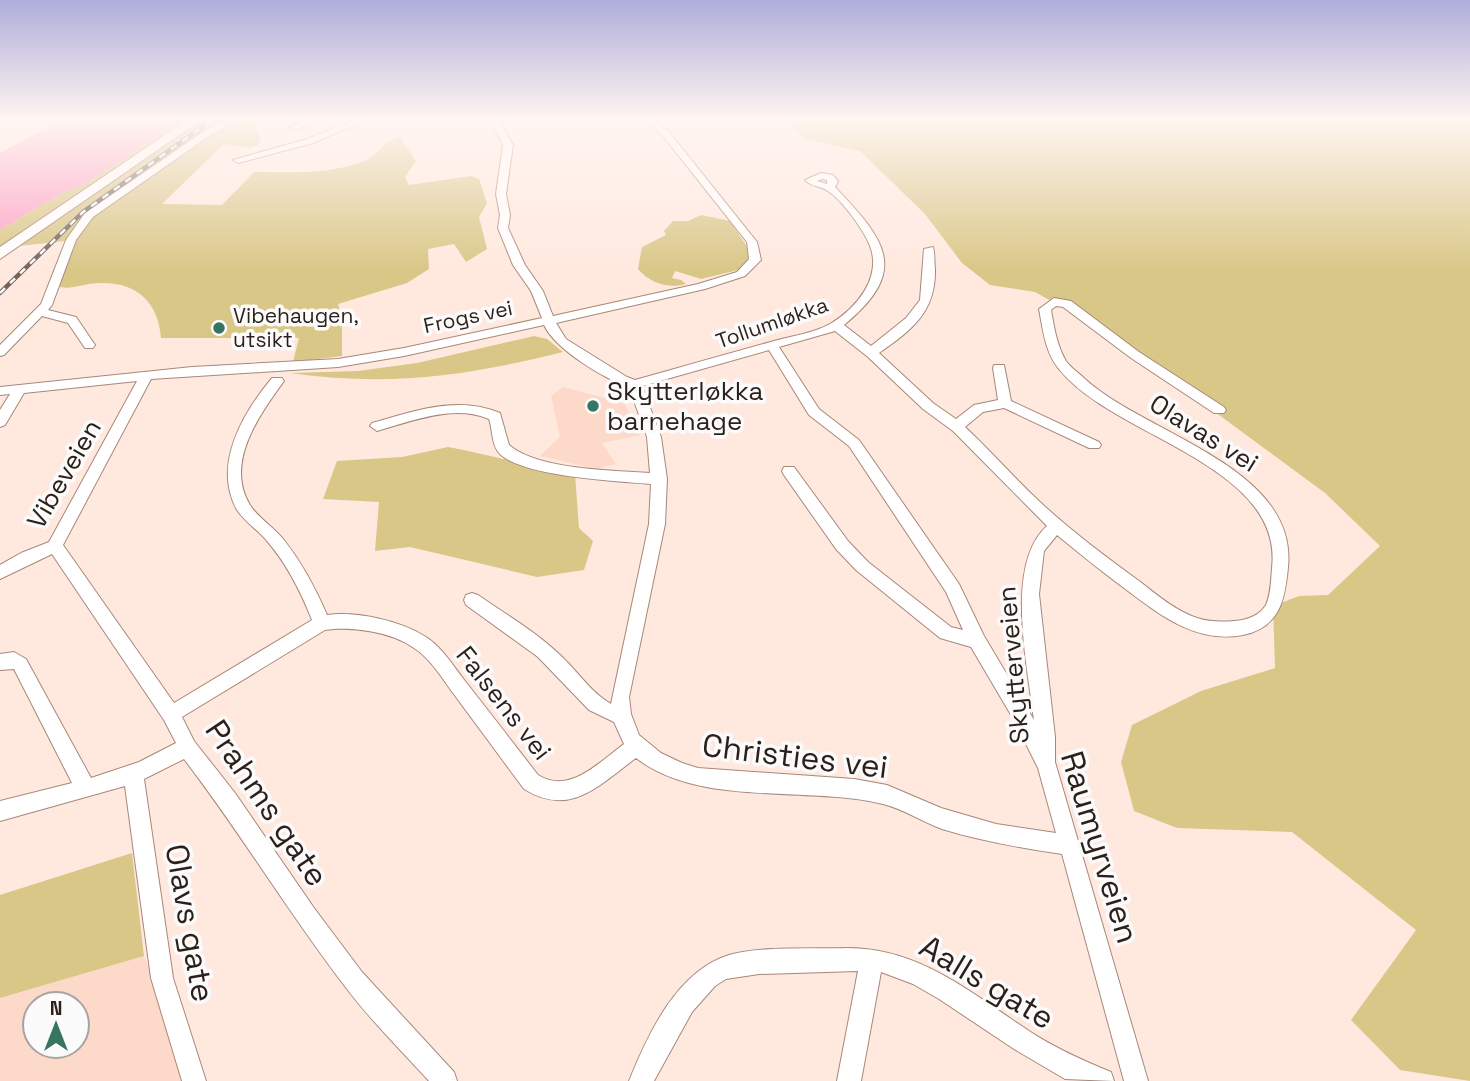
<svg xmlns="http://www.w3.org/2000/svg" width="1470" height="1081" viewBox="0 0 1470 1081" font-family="'Space Grotesk',sans-serif">
  <rect width="100%" height="100%" fill="#ffe9df"/>
  <g fill="#fcd9c9" fill-rule="evenodd">
    <polygon points="563,387 624,403 641,435 602,443 616,464 595,469 540,456 560,437 551,396"/>
    <path d="M 144,956 L 196,1081 L 0,1081 L 0,998 ZM 35,1004 L 77,1004 L 77,1046 L 35,1046 Z"/>
  </g>
  <g fill="#d9c787">
    <path d="M 242,120 L 254,125 L 261,140 L 258,145 L 250,148 L 224,144 L 162,204 L 222,205 L 254,172 C 292,172 328,175 364,161 C 378,156 384,140 400,137 L 416,161 L 405,177 L 409,185 L 471,176 L 479,179 L 487,203 L 479,217 L 487,249 L 466,262 L 454,244 L 428,249 L 429,269 L 407,283 L 338,304 L 342,320 L 342,356 L 293,362 L 299,338 L 161,338 C 158,297 130,278 89,284 C 77,286 68,290 57,286 L 66,241 L 0,248 L 0,230 L 62,193 L 84,184 L 181,122 Z"/>
    <polygon points="786,120 1470,120 1470,1081 1400,1070 1351,1020 1416,930 1292,832 1177,828 1134,811 1121,762 1132,725 1201,691 1275,668 1273,606 1299,596 1328,595 1380,546 1325,493 1211,409 1157,376 1069,311 1035,292 990,285 962,263 925,214 860,151 805,139"/>
    <path d="M 701,215 L 730,221 L 750,251 L 747,264 L 738,270 L 701,279 L 675,271 L 672,278 L 681,280 L 686,284 C 668,289 650,283 638,269 L 642,247 L 666,235 L 664,231 L 673,221 L 688,221 Z"/>
    <path d="M 534,336 L 547,339 L 563,352 C 467,376 389,387 290,373 L 358,371 L 417,363 Z"/>
    <path d="M 448,447 C 491,455 532,467 575,474 L 579,528 L 593,541 L 584,570 L 537,577 L 410,547 L 375,551 L 379,502 L 323,499 L 337,461 L 402,457 Z"/>
    <polygon points="132,853 144,956 0,998 0,895"/>
  </g>
  <polygon fill="#fba2c5" points="61,120 185,120 84,184 62,193 0,230 0,153"/>
  <g fill="none" stroke-linecap="round" stroke-linejoin="round">
    <defs>
      <g id="street">
        <polygon points="227,120 238,120 209,136 93,217 76,240 52,305 48,310 76,317 95,345 93,348 85,348 68,323 42,316 4,355 0,356 0,345 41,304 66,240 85,213 203,132"/>
        <polygon points="304,120 316,120 296,130 289,128"/>
        <polygon points="354,120 366,120 313,143 238,163 233,160 307,139"/>
        <path d="M 491,120 L 499,120 L 513,145 L 506,194 L 510,215 L 508,228 L 525,265 L 543,291 L 553,316 L 698,284 L 737,272 L 749,259 L 747,242 L 663,136 L 644,120 L 654,120 L 669,132 L 757,242 L 761,260 L 745,276 L 705,289 L 556,323 L 566,339 L 627,377 L 635,380 C 681,367 728,354 774,341 C 792,336 814,333 830,324 C 857,308 882,277 870,246 C 864,230 842,200 828,191 C 820,185 813,188 805,180 L 821,173 L 833,175 L 838,181 L 835,187 C 885,240 911,270 844,325 L 871,346 L 906,318 L 920,300 L 924,249 L 933,247 C 935,254 934,261 935,269 C 936,312 912,330 879,353 L 933,403 L 956,419 L 974,405 L 998,400 L 993,368 L 994,365 L 1004,365 L 1011,401 L 1099,442 L 1101,445 L 1099,448 L 1089,448 L 1004,408 L 983,412 L 965,427 C 991,451 1014,478 1040,502 C 1071,531 1105,556 1139,581 C 1157,595 1176,611 1197,618 C 1209,622 1222,622 1234,621 C 1247,620 1259,616 1266,605 C 1271,594 1271,580 1272,568 C 1284,464 1112,437 1059,369 C 1045,352 1043,330 1039,309 L 1054,298 L 1071,301 L 1139,352 L 1224,407 L 1226,410 L 1224,413 L 1214,413 L 1131,358 L 1063,307 L 1056,306 L 1051,310 C 1054,327 1057,346 1066,361 C 1071,368 1079,373 1085,379 C 1145,434 1298,467 1288,567 C 1285,600 1280,627 1243,635 C 1195,644 1159,614 1124,588 C 1101,571 1079,553 1057,535 L 1044,551 L 1039,594 L 1055,737 L 1055,762 L 1148,1081 L 1124,1081 L 1062,854 C 1021,848 981,841 942,829 C 922,822 904,809 883,804 C 805,785 701,808 636,758 C 599,785 571,818 524,789 C 500,757 477,725 453,693 C 442,678 430,658 414,648 C 392,632 352,626 325,630 L 182,717 L 194,741 L 235,793 L 314,908 L 362,972 L 454,1072 L 457,1081 L 429,1081 C 400,1049 369,1019 344,985 C 288,912 240,832 184,759 L 144,779 L 173,978 L 206,1081 L 182,1081 L 151,978 L 125,786 L 0,821 L 0,801 L 72,783 L 14,669 L 0,670 L 0,654 L 14,652 L 26,659 L 91,778 L 139,762 L 176,743 L 164,720 L 52,554 L 0,579 L 0,565 L 21,553 L 49,542 L 137,381 L 24,393 L 5,425 L 0,427 L 0,410 L 10,394 L 0,395 L 0,387 L 192,367 L 338,359 L 404,348 L 542,318 L 531,291 L 513,265 L 498,228 L 500,215 L 496,194 L 503,145 ZM 822,179 L 827,180 L 827,184 L 817,181 ZM 544,325 C 555,349 604,379 629,387 L 647,437 L 650,473 C 612,470 538,470 509,445 L 500,413 C 457,395 415,411 372,423 L 370,426 L 377,431 C 413,421 453,404 489,419 C 493,430 491,446 501,455 C 527,477 616,481 651,484 L 649,524 L 611,704 C 590,692 577,670 559,654 C 535,631 505,614 478,595 L 472,593 L 466,595 L 464,600 L 466,605 L 538,657 L 589,710 L 614,722 L 624,744 C 599,762 570,795 538,775 C 514,744 490,713 465,681 C 454,667 442,647 426,637 C 401,621 357,611 327,615 C 316,589 302,563 284,540 C 274,527 258,518 250,505 C 224,463 260,414 284,381 L 282,378 L 272,378 C 243,413 212,465 237,510 C 245,522 258,530 267,541 C 287,564 301,592 312,620 L 174,703 L 63,545 L 151,379 L 338,367 L 404,356 ZM 835,331 L 868,357 L 923,409 L 953,431 L 1047,526 C 1004,564 1028,668 1034,720 L 984,636 L 959,584 L 859,440 L 819,409 L 779,347 ZM 769,350 L 809,415 L 849,446 L 946,592 L 963,630 L 951,627 L 868,562 L 848,541 L 794,467 L 784,467 L 782,471 L 784,475 L 836,549 L 856,570 L 940,638 L 971,647 L 1014,720 L 1038,768 L 1056,833 L 996,824 L 941,808 L 887,785 L 854,779 L 698,768 L 682,763 L 661,753 L 639,735 L 631,714 L 629,697 L 665,524 L 667,479 L 661,437 L 642,386 Z"/>
        <path d="M 847,948 C 920,948 971,993 1029,1031 C 1055,1048 1082,1060 1111,1072 L 1114,1081 L 1065,1079 L 1014,1049 L 939,999 L 913,984 L 881,972 L 861,1081 L 837,1081 L 858,971 L 759,974 L 726,979 L 715,986 L 692,1012 L 654,1081 L 629,1081 C 648,1034 677,971 729,955 C 760,946 813,949 847,948 Z"/>
      </g>
      <polygon id="secondary" points="187,120 201,120 0,259 0,247"/>
    </defs>
    <use href="#street" stroke="#a88778" stroke-width="2"/>
    <use href="#secondary" stroke="#a88778" stroke-width="2"/>
    <use href="#street" fill="#fff" fill-rule="evenodd"/>
    <use href="#secondary" fill="#fff" fill-rule="evenodd"/>
    <defs>
      <polyline id="rail" points="0,293 83,212 212,120"/>
    </defs>
    <use href="#rail" stroke="#72625b" stroke-width="4.5"/>
    <use href="#rail" stroke="#fbfbfb" stroke-width="2.5" stroke-dasharray="7" stroke-linecap="butt"/>
  </g>
  <linearGradient id="sky" x2="0" y2="1"><stop stop-color="#afadda"/><stop offset="0.44" stop-color="#fff5f1"/><stop offset="1" stop-color="#fff5f1" stop-opacity="0"/></linearGradient>
  <rect width="1470" height="271" fill="url(#sky)"/>
  <g fill="#377561" stroke="#fbfbfb" stroke-width="2.5">
    <circle cx="219" cy="328" r="7"/>
    <circle cx="593" cy="406" r="7"/>
  </g>
  <g text-anchor="middle" stroke-width="7" stroke-linejoin="round" paint-order="stroke">
    <g font-size="21" fill="#2c1f19" stroke="#fbfbfb" text-anchor="start">
      <text x="233" y="323">Vibehaugen,<tspan x="233" dy="24">utsikt</tspan></text>
    </g>
    <g font-size="21" fill="#2c1f19" stroke="#fbfbfb">
      <text transform="translate(468 317) rotate(-12)" y="7">Frogs vei</text>
      <text transform="translate(772 323) rotate(-19)" y="7">Tollumløkka</text>
    </g>
    <g font-size="26" fill="#2c1f19" stroke="#fbfbfb" text-anchor="start">
      <text x="607" y="400">Skytterløkka<tspan x="607" dy="30">barnehage</tspan></text>
    </g>
    <g font-size="26" fill="#2c1f19" stroke="#fbfbfb">
      <text transform="translate(1204 433) rotate(32)" y="9">Olavas vei</text>
      <text transform="translate(64 474) rotate(-60)" y="9">Vibeveien</text>
      <text transform="translate(1013 665) rotate(-95)" y="9">Skytterveien</text>
      <text transform="translate(504 703) rotate(52)" y="9">Falsens vei</text>
    </g>
    <g font-size="32" fill="#2c1f19" stroke="#fbfbfb">
      <text transform="translate(795 756) rotate(7)" y="11">Christies vei</text>
      <text transform="translate(267 803) rotate(56)" y="11">Prahms gate</text>
      <text transform="translate(1100 847) rotate(73)" y="11">Raumyrveien</text>
      <text transform="translate(190 923) rotate(80)" y="11">Olavs gate</text>
      <text transform="translate(987 982) rotate(31)" y="11">Aalls gate</text>
    </g>
  </g>
  <g transform="translate(56 1025)"><circle r="33" fill="#fbfbfb" stroke="#a8a3a1" stroke-width="2"/>
  <path d="M0-5L12 26L0 18L-12 26Z" fill="#377561"/>
  <text y="-10" font-size="19" font-weight="bold" text-anchor="middle" fill="#2c1f19">N</text>
  </g>
</svg>
